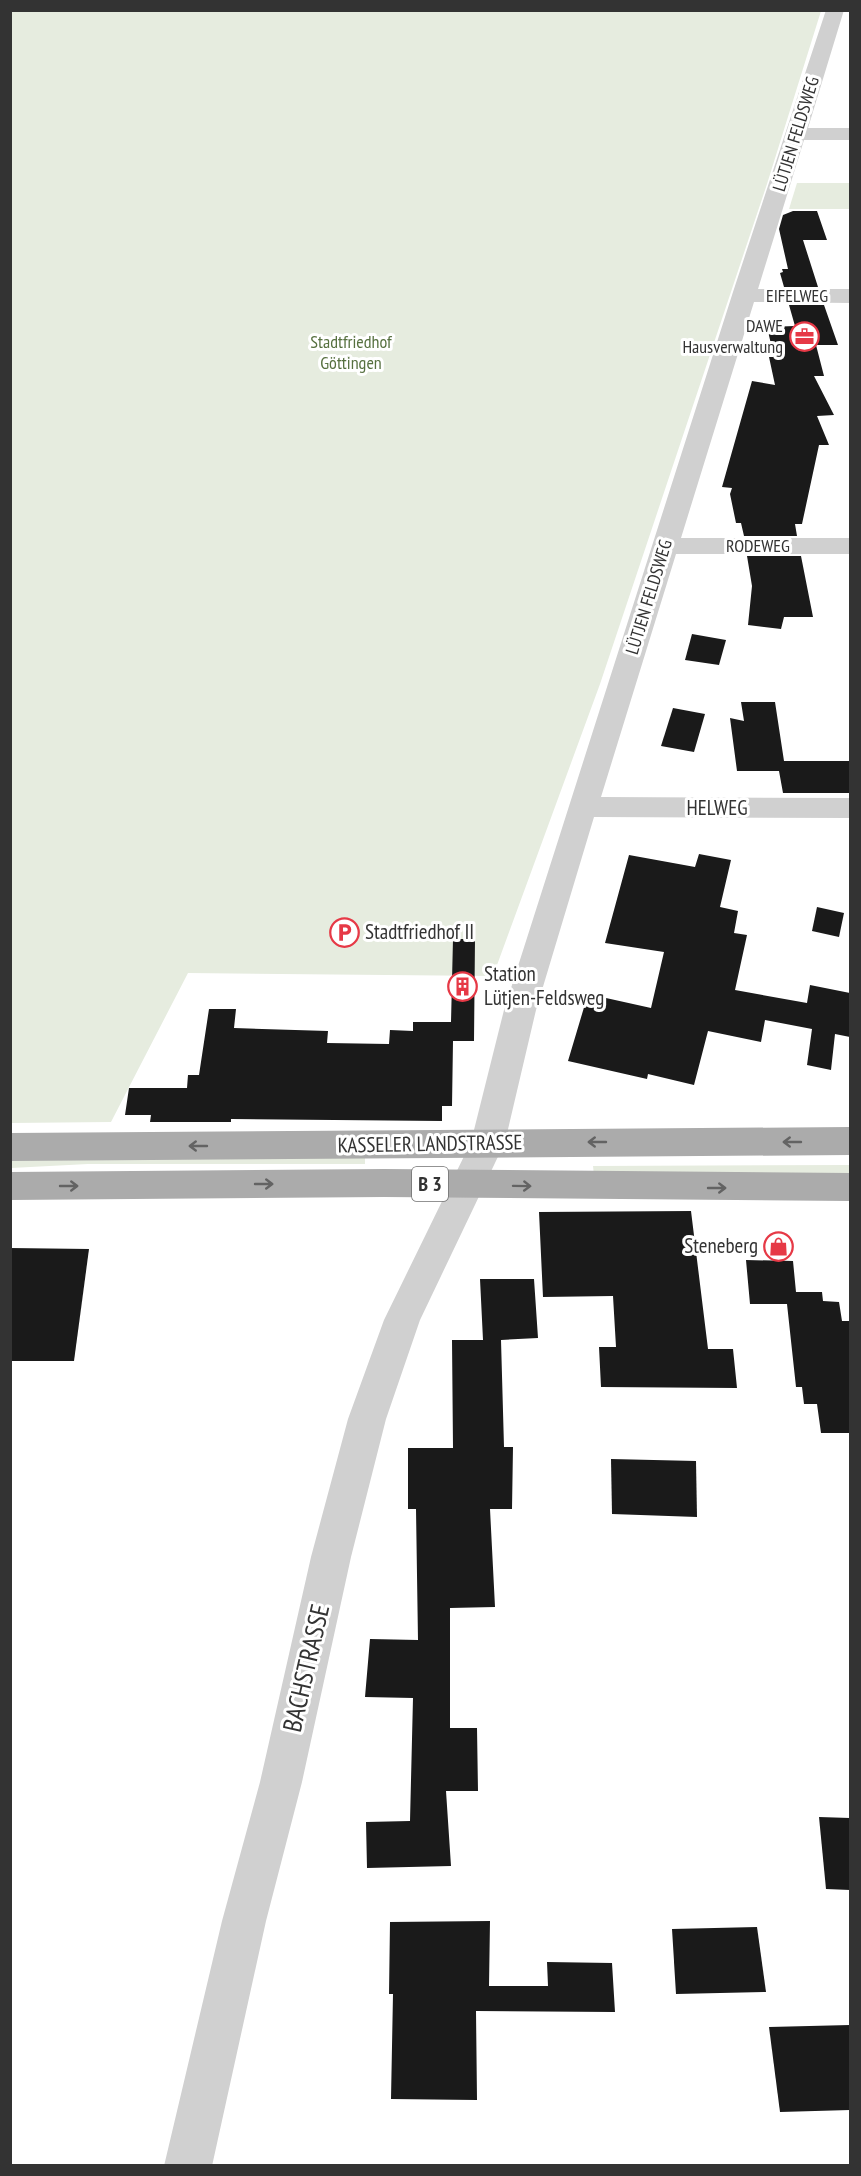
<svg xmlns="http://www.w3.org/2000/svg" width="861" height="2176" viewBox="0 0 861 2176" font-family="'PT Sans Narrow',sans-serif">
  <rect width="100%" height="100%" fill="#fff"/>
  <g fill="#e6ecdf">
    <polygon points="11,11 821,11 767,184 600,684 493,976 188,973 111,1122 11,1123"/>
    <polygon points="797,183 850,183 850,209 789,209"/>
    <polygon points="365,1157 365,1164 88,1164 11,1168 11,1160"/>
    <polygon points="850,1165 850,1175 594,1175 593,1166"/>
  </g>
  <g fill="#1a1a1a">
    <polygon points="793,211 817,211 827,240 803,240 818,287 784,287 780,273 783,272 782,269 788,269 779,229 783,215"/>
    <polygon points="789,305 824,305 838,345 816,345 824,376 814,376 834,415 817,416 829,445 819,445 802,524 795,524 797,536 744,536 741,523 736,523 730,494 732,488 722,487 752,381 775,385 769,357 774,357 767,327 795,326"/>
    <polygon points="747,556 801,556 813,617 784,617 781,629 748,625 752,586"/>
    <polygon points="692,634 726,640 719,665 685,660"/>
    <polygon points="741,702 775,702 784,761 850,761 850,793 783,793 779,771 737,771 730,718 744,721"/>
    <polygon points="673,708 705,714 694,752 661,746"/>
    <polygon points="699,854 731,860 720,907 738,911 734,933 747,935 735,990 807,1003 810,985 850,993 850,1037 835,1034 831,1070 807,1065 812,1029 765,1020 761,1042 708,1031 694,1085 648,1074 647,1079 568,1061 588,994 651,1008 664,952 605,943 629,855 695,867"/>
    <polygon points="817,907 844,913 839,937 812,931"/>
    <polygon points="453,939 475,939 474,1041 453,1041 452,1106 442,1106 442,1121 231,1119 231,1122 150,1122 151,1115 125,1115 129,1088 187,1088 188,1075 199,1075 209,1009 236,1009 234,1028 328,1031 327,1043 389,1044 390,1030 413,1031 413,1022 451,1022"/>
    <polygon points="691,1211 708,1349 733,1349 737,1388 601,1387 599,1347 616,1347 613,1296 543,1297 539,1212"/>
    <polygon points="10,1248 89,1249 74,1361 10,1361"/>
    <polygon points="746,1260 793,1261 796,1292 822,1292 823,1301 839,1302 842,1321 850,1321 850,1433 821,1433 817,1404 804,1404 802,1387 796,1387 787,1304 750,1304"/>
    <polygon points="480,1279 534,1279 538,1338 501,1340 504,1447 513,1447 512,1509 490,1509 495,1607 450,1608 450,1728 477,1728 478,1791 446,1791 451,1866 367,1868 366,1822 410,1821 413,1698 365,1697 370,1639 418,1640 416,1509 408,1509 408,1448 453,1448 452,1340 483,1340"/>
    <polygon points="611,1459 696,1461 697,1517 612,1514"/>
    <polygon points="819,1817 850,1818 850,1890 826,1889"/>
    <polygon points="490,1921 489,1986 548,1986 547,1962 612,1963 615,2012 476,2011 477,2100 391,2099 393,1994 389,1994 390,1922"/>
    <polygon points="757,1927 766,1992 676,1994 672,1929"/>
    <polygon points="850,2025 850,2110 780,2112 769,2027"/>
  </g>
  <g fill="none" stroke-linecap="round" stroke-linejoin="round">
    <polygon fill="#d0d0d0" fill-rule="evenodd" points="826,10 844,10 808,128 850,128 850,140 804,140 758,289 850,289 850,303 754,302 681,538 850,538 850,554 676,554 601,797 850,798 850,818 594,817 536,1010 505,1142 420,1320 386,1419 351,1557 302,1782 266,1921 212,2166 164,2166 222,1921 260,1782 311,1557 348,1419 384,1320 471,1142 504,1010 733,292"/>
    <g fill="#ababab" fill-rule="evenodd">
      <polygon points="850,1127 850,1155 10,1161 10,1133"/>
      <polygon points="384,1169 850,1173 850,1201 384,1197 10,1200 10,1172"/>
    </g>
  </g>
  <defs><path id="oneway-shaft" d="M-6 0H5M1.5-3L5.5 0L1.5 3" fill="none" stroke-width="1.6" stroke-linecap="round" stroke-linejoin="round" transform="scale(1.5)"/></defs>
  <g stroke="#636363">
    <use href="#oneway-shaft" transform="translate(597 1142) rotate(180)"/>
    <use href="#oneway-shaft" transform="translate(792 1142) rotate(180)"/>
    <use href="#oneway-shaft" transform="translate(198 1146) rotate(180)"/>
    <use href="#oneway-shaft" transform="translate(264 1184)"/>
    <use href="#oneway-shaft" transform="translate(69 1186)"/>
    <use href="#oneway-shaft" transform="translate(522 1186) rotate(1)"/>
    <use href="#oneway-shaft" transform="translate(717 1188)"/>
  </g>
  <defs>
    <symbol id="office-ring" viewBox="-11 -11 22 22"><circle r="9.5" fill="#fff" stroke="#e63946" stroke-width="1.5"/><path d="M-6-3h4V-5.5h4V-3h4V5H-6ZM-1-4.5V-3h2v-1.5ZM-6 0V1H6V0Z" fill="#e63946"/></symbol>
    <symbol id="parking-ring" viewBox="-11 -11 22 22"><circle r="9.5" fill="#fff" stroke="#e63946" stroke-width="1.5"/><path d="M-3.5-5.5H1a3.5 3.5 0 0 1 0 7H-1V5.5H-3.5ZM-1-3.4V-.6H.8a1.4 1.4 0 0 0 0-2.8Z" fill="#e63946"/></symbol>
    <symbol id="building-ring" viewBox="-11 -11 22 22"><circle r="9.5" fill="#fff" stroke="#e63946" stroke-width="1.5"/><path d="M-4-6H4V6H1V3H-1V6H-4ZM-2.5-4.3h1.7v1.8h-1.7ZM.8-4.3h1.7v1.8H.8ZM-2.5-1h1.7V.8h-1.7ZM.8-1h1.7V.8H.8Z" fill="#e63946"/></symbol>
    <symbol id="shop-ring" viewBox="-11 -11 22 22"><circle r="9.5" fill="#fff" stroke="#e63946" stroke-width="1.5"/><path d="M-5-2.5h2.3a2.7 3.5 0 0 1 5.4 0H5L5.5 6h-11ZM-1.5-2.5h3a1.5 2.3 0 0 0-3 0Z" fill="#e63946"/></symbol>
  </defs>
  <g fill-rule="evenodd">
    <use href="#office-ring" x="788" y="320" width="33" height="33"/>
    <use href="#parking-ring" x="328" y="916" width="33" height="33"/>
    <use href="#building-ring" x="446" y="970" width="33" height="33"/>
    <use href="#shop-ring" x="762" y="1230" width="33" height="33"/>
  </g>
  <g text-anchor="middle" stroke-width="6" stroke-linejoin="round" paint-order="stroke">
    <g font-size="18" fill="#333" stroke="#fff">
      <text transform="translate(796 134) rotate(-73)" y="6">LÜTJEN FELDSWEG</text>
      <text x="797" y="302">EIFELWEG</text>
      <text x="758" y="552">RODEWEG</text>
      <text transform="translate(649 597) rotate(-73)" y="6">LÜTJEN FELDSWEG</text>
    </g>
    <g font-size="18" fill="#333" stroke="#fff" text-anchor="end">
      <text x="783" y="332">DAWE<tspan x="783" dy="21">Hausverwaltung</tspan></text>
    </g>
    <g font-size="18" fill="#56703f" stroke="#fff">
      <text x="351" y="348">Stadtfriedhof<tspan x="351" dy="21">Göttingen</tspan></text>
    </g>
    <rect fill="#fff" stroke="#707070" stroke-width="1.5" x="412" y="1167" width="36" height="34" rx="4.5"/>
    <g font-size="20" font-weight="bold" fill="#333">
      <text x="430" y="1191">B 3</text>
    </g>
    <g font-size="21" fill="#333" stroke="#fff">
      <text x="717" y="815">HELWEG</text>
      <text transform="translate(430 1144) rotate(-1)" y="7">KASSELER LANDSTRASSE</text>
    </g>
    <g font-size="21" fill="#333" stroke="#fff" text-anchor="start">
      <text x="365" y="939">Stadtfriedhof II</text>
      <text x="484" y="981">Station<tspan x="484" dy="24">Lütjen-Feldsweg</tspan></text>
      <text x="758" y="1253" text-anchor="end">Steneberg</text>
    </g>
    <g font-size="26" fill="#333" stroke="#fff">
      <text transform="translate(306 1668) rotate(-77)" y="9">BACHSTRASSE</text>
    </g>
  </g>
  <rect width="861" height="2176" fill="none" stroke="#333333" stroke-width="24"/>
</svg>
